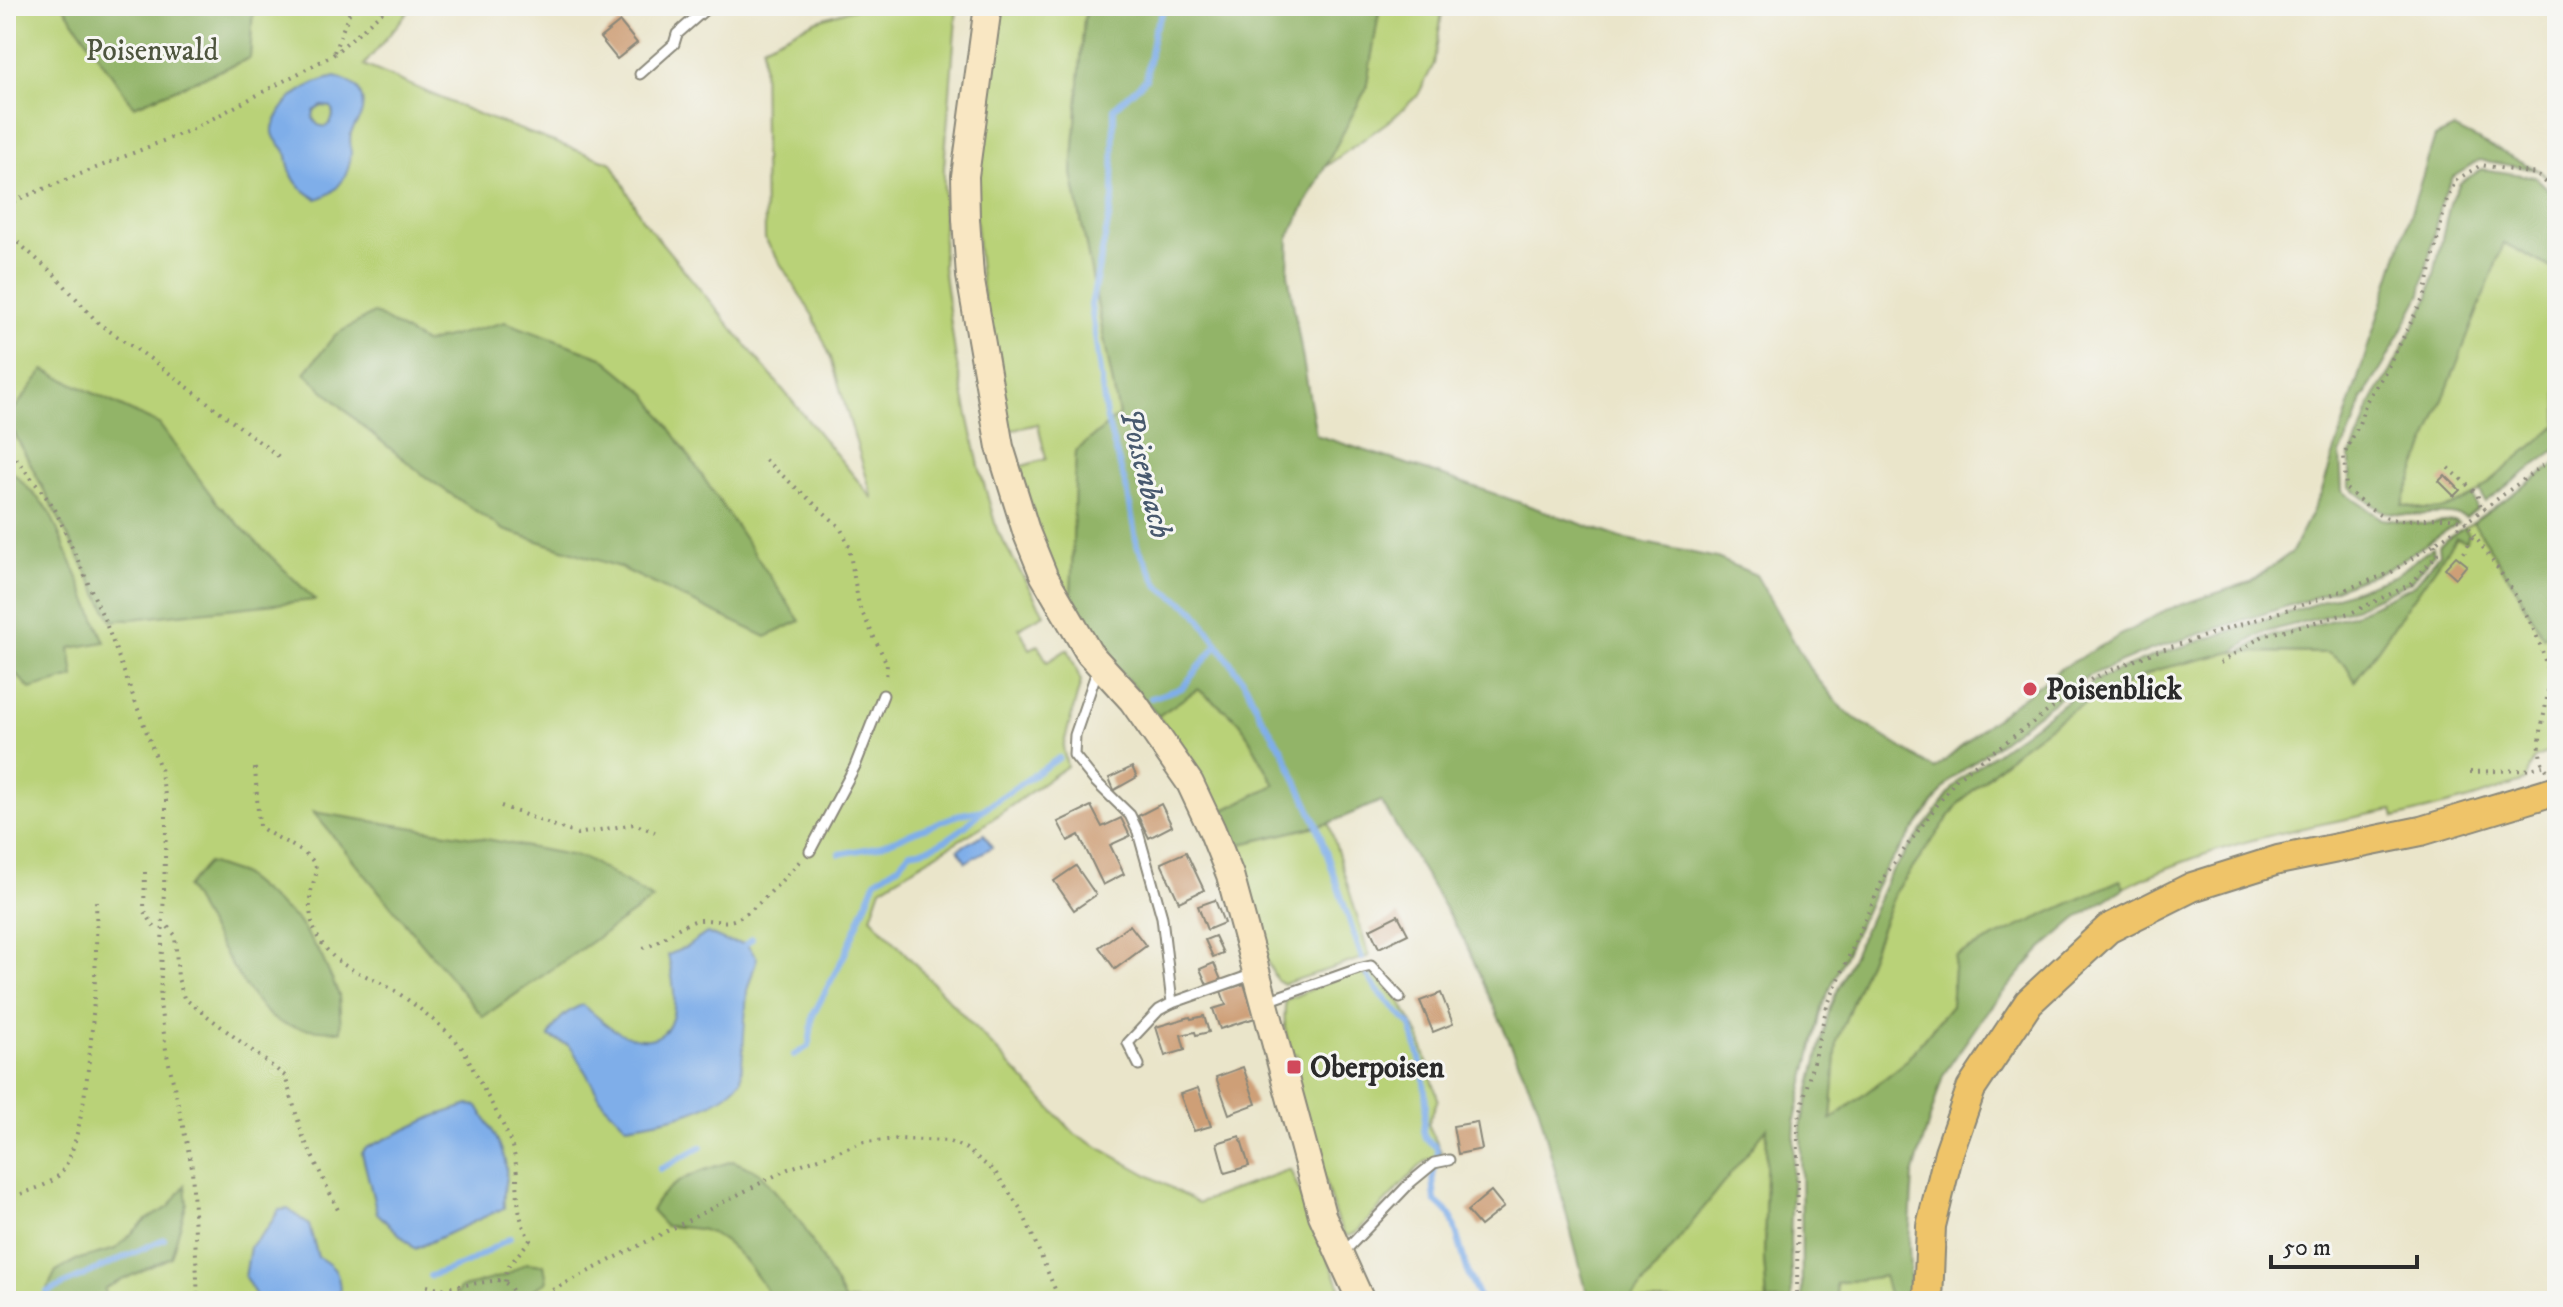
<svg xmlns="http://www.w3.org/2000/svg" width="2563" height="1307" viewBox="0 0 2563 1307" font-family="'IM FELL DW Pica',serif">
  <rect width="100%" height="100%" fill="#f6f6f2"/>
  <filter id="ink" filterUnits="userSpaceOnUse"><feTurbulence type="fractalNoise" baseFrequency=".0125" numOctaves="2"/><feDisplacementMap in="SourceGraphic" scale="16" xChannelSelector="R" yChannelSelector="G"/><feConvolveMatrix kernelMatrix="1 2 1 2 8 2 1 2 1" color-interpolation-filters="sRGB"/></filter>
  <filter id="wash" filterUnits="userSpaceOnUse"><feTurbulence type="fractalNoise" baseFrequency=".006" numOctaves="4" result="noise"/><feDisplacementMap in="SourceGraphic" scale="32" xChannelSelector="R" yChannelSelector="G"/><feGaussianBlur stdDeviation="1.8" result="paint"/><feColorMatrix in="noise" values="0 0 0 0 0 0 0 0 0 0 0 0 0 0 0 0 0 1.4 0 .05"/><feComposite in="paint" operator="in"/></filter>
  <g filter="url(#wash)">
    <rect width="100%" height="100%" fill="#eae5ca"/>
    <g fill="#b9d278" stroke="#727e52" stroke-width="2">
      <polygon points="6,6 63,6 134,106 250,58 253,6 413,6 364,65 480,115 612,163 642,219 873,499 831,358 813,316 765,239 763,46 815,21 862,6 957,6 944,167 943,267 956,360 979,466 997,530 1044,614 1019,628 1030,649 1038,645 1047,662 1068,649 1081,681 1063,747 1067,766 981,827 881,888 871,917 1075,1134 1198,1203 1290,1169 1346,1301 6,1301"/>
      <path d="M 999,6 L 1090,6 L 1084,19 L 1072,173 L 1119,416 L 1076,451 L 1071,601 L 1044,549 L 1019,467 L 1046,459 L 1038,424 L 1008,431 C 992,348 970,254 977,170 C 981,115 992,60 999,6 Z"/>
      <polygon points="1378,6 1443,6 1434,64 1418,95 1393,118 1322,169 1366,89 1379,13"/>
      <path d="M 2504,242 L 2557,271 L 2557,425 C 2532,446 2476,504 2446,509 C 2431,511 2416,508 2401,505 Z"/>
      <path d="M 2473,522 L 2520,595 L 2543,636 L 2557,623 L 2557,760 L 2551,759 L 2546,753 L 2534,758 L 2525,781 L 2470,799 L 2395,818 L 2393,810 C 2302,827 2207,845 2124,888 L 2121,881 L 1955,956 L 1951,1006 L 1903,1064 L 1831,1121 L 1837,1041 L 1895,893 L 1959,803 L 2016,751 L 2072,710 L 2156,670 L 2230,652 L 2328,653 L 2346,665 L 2355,681 L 2456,537 L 2469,535 L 2464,527 Z"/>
      <polygon points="1198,689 1240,722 1275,785 1218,813 1187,753 1158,716"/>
      <polygon points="1329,823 1369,956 1284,984 1276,979 1268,963 1229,847"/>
      <path d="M 1363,971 L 1365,977 L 1374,973 L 1400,1001 L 1419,1035 L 1438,1099 L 1428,1124 L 1442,1154 L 1426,1161 L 1417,1169 L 1357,1232 L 1349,1236 L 1344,1234 L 1335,1215 L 1296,1084 L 1299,1063 L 1297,1054 L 1293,1054 C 1284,1037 1283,1019 1286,1000 L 1346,974 Z"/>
      <polygon points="1767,1127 1764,1259 1767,1301 1630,1301"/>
      <polygon points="1885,1276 1891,1301 1837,1301 1836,1283"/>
    </g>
    <g fill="#92b468" stroke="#5e704a" stroke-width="2">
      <polygon points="63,6 253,6 250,58 134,106"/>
      <polygon points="1090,6 1378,6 1379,13 1366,89 1289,236 1288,274 1316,435 1438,474 1621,538 1717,558 1756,575 1809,668 1844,711 1935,769 1985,726 2060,669 2166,610 2250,582 2292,552 2321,494 2435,137 2454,128 2538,170 2557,186 2538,170 2480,160 2453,177 2441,201 2421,294 2383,366 2362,399 2355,423 2340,454 2342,491 2382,519 2423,524 2454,521 2458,523 2389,568 2310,599 2150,650 2088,676 1950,780 1882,874 1823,1004 1795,1120 1790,1239 1792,1301 1767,1301 1764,1259 1767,1128 1630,1301 1589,1301 1538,1105 1465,942 1381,801 1329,823 1229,847 1218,813 1275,785 1240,722 1198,689 1158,716 1110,659 1071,601 1076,451 1119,415 1072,173 1084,19"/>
      <path d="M 2482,169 L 2535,177 L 2557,197 L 2557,271 L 2504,243 L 2402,505 C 2433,513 2444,511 2473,496 L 2477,509 L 2466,518 C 2444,508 2413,519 2388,513 C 2375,509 2361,495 2350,487 L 2350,456 L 2364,425 L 2370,404 L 2391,371 L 2429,297 L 2450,203 L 2460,183 Z"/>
      <polygon points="374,313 425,343 505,322 602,357 647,394 800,621 766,637 619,567 504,530 427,478 360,424 305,373 335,335"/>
      <polygon points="44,370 159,424 217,503 315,600 112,621 7,419"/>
      <polygon points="2557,425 2557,449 2485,502 2480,490"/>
      <polygon points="2557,463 2557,623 2543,637 2520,595 2473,522"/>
      <polygon points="6,465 49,510 105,642 70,648 74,677 30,689 15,673 6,612"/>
      <polygon points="2464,527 2469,535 2466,541 2456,538 2355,681 2346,665 2328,653 2241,652 2264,638 2355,614 2414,585 2440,554 2439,545"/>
      <polygon points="2433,547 2434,554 2410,582 2352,609 2262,633 2233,652 2156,670 2072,710 2016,751 1959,803 1895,893 1837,1041 1831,1120 1903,1064 1951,1006 1955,956 2120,880 2124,888 2076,919 2041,949 1988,1010 1943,1075 1913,1175 1909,1244 1911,1301 1891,1301 1884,1276 1836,1283 1837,1301 1802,1301 1801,1126 1830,1007 1888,877 1959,780 2094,681 2153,656 2312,605 2394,576"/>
      <polygon points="313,812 486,839 585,858 653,899 483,1017"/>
      <path d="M 208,863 L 241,874 L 297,920 L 321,955 L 339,995 L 341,1031 C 325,1031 289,1029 275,1020 C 245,998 207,921 186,887 Z"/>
      <path d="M 733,1161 L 759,1172 L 801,1222 L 845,1301 L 773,1301 C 758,1276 732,1238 703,1230 C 691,1227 677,1227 665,1226 L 651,1211 C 665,1180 703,1170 733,1161 Z"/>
      <polygon points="185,1185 187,1203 171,1257 105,1288 104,1301 41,1301 56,1271 76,1260 115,1249 146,1220 169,1207"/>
      <path d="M 526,1263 L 544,1265 L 547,1281 C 518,1304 488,1301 453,1301 L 460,1288 L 506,1275 Z"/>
    </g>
    <g fill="#7faee9" stroke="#556c8a" stroke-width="2" fill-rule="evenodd">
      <path d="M 335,77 C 352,81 366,90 362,111 C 361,119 354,125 351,133 C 349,139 351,146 351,152 C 350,174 339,193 317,199 C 297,188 290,178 287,156 C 285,147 276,143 274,136 C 271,129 274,124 277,118 C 288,94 310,83 335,77 ZM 322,106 L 331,107 C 335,116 333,122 325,127 L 318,125 L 313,118 L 314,111 Z"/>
      <polygon points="984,834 992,847 966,862 958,849"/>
      <path d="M 707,933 L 725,941 L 746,944 L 757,958 L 747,991 L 741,1080 C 718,1111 662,1121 626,1126 L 603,1103 L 573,1050 L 568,1045 L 549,1037 C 555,1022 566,1011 582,1005 C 593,1012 602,1022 613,1029 C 623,1035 637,1040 649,1039 C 686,1034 673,978 668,955 L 686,947 Z"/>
      <path d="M 469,1105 L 478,1106 C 489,1125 509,1153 506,1177 C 504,1188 503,1196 504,1208 L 415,1249 L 377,1213 L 362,1153 L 366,1148 L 435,1116 Z"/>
      <path d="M 288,1209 L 309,1225 L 318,1257 C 334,1266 339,1271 340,1290 L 323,1301 L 259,1301 L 245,1277 L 250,1247 L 267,1229 L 279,1210 Z"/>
    </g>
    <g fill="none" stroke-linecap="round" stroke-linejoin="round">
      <g stroke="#7faee9" stroke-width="6">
        <polyline points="1166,6 1154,30 1146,79 1114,108 1113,199 1091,305 1106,417 1128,494 1137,545 1159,586 1194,610 1246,685 1260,715 1282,749 1316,822 1362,958"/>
        <polyline points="1151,698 1182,688 1218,644"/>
        <polyline points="839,854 876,847 961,814 982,810 1059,758"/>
        <polyline points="746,944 752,939"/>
        <polyline points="1368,976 1377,990 1411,1026 1423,1070 1426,1103 1423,1131 1425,1138 1436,1147 1438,1154 1433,1176 1435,1201 1451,1215 1469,1276 1481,1301"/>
        <path d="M 794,1055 L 809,1046 L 813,1015 L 845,954 L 876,880 L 898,866 L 910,852 C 937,850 964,830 982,810"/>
        <polyline points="660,1169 701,1147"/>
        <polyline points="430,1276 467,1263 510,1238"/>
        <polyline points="47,1292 164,1239"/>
      </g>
    </g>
    <g id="blocks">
      <g fill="#ce9f77">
        <polygon points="620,22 637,43 617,59 600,38"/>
        <polygon points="2445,475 2460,490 2454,496 2439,481"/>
        <polygon points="2456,556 2467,565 2456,578 2445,568"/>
        <polygon points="1132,767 1137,777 1114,790 1109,778"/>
        <polygon points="1161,804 1172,826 1149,838 1138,816"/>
        <polygon points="1091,806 1102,827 1121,818 1130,836 1110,845 1124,874 1103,885 1079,835 1068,841 1058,822"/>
        <polygon points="1186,852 1204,890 1179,902 1161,863"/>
        <polygon points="1076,866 1096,895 1074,910 1054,881"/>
        <polygon points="1215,900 1224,923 1207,930 1198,906"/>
        <polygon points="1398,915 1408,934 1379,948 1370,929"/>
        <polygon points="1130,925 1146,946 1115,969 1099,947"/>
        <polygon points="1215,936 1223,953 1213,957 1205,940"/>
        <polygon points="1214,963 1221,980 1208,987 1200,969"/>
        <polygon points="1244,984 1255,1018 1220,1029 1213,1009 1226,1005 1221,991"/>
        <polygon points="1441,993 1453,1024 1433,1032 1420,1001"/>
        <polygon points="1204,1016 1209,1032 1196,1035 1195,1032 1181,1035 1185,1050 1165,1056 1156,1027 1190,1017 1191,1019"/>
        <polygon points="1243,1067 1256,1104 1229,1114 1216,1077"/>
        <polygon points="1198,1088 1211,1126 1194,1131 1180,1094"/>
        <polygon points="1477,1122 1482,1149 1458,1154 1453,1126"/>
        <polygon points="1240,1136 1249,1166 1225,1173 1217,1143"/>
        <polygon points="1491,1191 1504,1207 1480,1226 1467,1211"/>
      </g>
    </g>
  </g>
  <g filter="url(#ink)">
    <use href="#blocks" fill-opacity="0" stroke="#8a887a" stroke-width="2"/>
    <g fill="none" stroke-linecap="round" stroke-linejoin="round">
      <defs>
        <g id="service">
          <polyline points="640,74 674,44 677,34 709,6"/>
          <polyline points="1098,668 1075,735 1074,755 1094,780 1130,815 1138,832 1162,917 1172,1003 1159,1010 1128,1043 1139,1065"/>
          <polyline points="810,851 855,766 883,695"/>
          <polyline points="1267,1001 1358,969 1371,966 1400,998"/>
          <polyline points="1172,1003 1254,974"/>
          <polyline points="1343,1253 1411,1182 1434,1163 1449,1160"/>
        </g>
        <polyline id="secondary" points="988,6 965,176 966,219 970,276 1000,447 1027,534 1044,576 1089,653 1132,700 1190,783 1212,830 1230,875 1322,1215 1361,1301"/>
        <polyline id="primary" points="1928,1301 1931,1226 1949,1152 1971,1089 2029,1002 2108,929 2192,887 2278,860 2421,831 2557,790"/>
      </defs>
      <use href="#service" stroke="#8a887a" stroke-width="13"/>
      <use href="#secondary" stroke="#8a887a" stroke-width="30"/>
      <use href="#primary" stroke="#8a887a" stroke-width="32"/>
      <g stroke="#8a887a" stroke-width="4" stroke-dasharray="2 6" stroke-linecap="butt">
        <polyline points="334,52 352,6"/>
        <polyline points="6,204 193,129 333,55 389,6"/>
        <polyline points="6,232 55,275 99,324 148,357 282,459"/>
        <polyline points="6,446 54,507 105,621 160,768 166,800 166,830 160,1003 166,1050 192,1167 198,1301"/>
        <polyline points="765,460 839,526 848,542 859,606 887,664 886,681"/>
        <polyline points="2449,468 2477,494 2482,510"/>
        <polyline points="2464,553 2473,536"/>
        <polyline points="2220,663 2263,636 2353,612 2411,584 2437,554 2435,544"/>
        <polyline points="2550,675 2557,661"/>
        <path d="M 255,768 L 259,826 C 272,837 307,850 314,863 C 320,873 312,882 311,892 C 308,906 311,927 319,939 C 338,969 359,971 387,986 C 405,996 451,1032 462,1048 C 468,1056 471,1066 476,1075 C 489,1101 509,1129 515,1158 C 520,1188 513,1211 530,1240 L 507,1268 L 505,1282"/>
        <path d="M 2547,770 C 2528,749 2553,699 2548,673 C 2539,628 2513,590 2487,553 C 2479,542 2472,534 2466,522 C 2441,511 2409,527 2382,516 C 2370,511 2357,497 2346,489 L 2344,455 L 2359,424 L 2366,402 L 2387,369 L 2425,295 L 2446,202 L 2456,180 L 2481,165 L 2536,174 L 2557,192"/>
        <polyline points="2470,772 2525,770 2543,766"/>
        <polyline points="501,806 577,834 634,824 655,832"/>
        <polyline points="145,872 144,910 156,930"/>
        <polyline points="168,927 175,935 178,978 184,998 285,1076 303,1137 340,1214"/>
        <path d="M 643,948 C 662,943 673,928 692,922 C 704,917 717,923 730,921 C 752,917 784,877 801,860"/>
        <path d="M 21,1194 C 34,1189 49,1185 59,1175 C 92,1141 98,951 96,900"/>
        <path d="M 427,1286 L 439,1289 L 498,1280 C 507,1283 511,1286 514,1295"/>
        <polyline points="531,1301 788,1169 864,1142 899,1139 948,1141 965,1148 995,1172 1022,1211 1060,1301"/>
        <polyline points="1797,1301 1798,1122 1827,1006 1884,877 1957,778 2093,678 2152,653 2311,602 2390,573 2466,522 2557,455"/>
      </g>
      <use href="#service" stroke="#fff" stroke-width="9"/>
      <use href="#secondary" stroke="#f9e7c3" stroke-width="26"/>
      <use href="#primary" stroke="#efc469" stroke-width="28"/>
    </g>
  </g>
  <g fill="#d1495b" stroke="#f6f6f2" stroke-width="3">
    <circle cx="2030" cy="689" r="8"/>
    <rect x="1286" y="1059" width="16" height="16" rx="4"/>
  </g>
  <g text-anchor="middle" stroke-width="6" stroke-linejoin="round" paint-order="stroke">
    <g font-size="30" fill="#4e553e" stroke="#f6f6f2">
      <text x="152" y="60">Poisenwald</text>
    </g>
    <g font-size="30" font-weight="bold" fill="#2b2b2b" stroke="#f6f6f2" text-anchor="start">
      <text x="2046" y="699">Poisenblick</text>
      <text x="1310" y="1077">Oberpoisen</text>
    </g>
    <g font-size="32" font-style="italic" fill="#48596e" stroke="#f6f6f2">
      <text transform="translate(1147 473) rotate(76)" y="11">Poisenbach</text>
    </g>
  </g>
  <rect width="2563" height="1307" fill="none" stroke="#f6f6f2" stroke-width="32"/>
  <path d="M2271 1255v12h146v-12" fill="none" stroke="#2b2b2b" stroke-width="4"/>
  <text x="2283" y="1255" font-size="24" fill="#2b2b2b" stroke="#f6f6f2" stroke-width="6" paint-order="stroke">50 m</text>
</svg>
